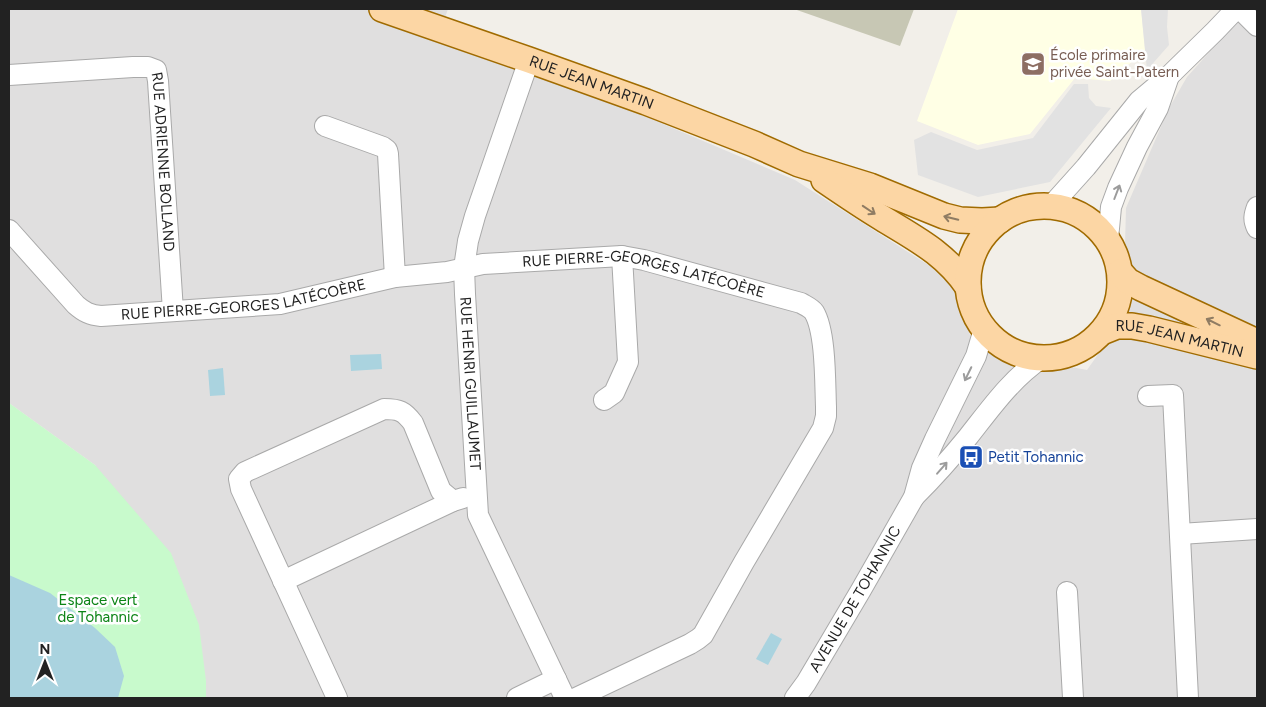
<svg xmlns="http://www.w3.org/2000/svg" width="1266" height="707" viewBox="0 0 1266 707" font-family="Figtree,sans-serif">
  <rect width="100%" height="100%" fill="#f2efe9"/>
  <polygon fill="#e0dfdf" points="9,9 448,9 439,35 656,121 795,180 930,266 955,289 970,335 997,353 1087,370 1123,319 1126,208 1169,108 1187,77 1229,30 1251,9 1257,9 1257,698 206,698 206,681 95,465 9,403"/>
  <polygon fill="#ffffe5" points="958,9 1141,9 1145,50 1110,81 1075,78 1030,134 978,145 917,121"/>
  <polygon fill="#c7c7b4" points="794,9 914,9 900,46"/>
  <polygon fill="#c8facc" points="9,403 95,465 171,553 199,625 206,681 206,698 9,698"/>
  <g fill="#e2e2e2">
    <polygon points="1141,9 1168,9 1167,27 1169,45 1147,70"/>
    <polygon points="1074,84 1088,84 1089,98 1096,106 1111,108 1050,182 978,197 918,175 914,140 931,132 977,150 1033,138"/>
  </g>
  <g fill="#aad3df">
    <polygon points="381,354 382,369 351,371 350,355"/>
    <polygon points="223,368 225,395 210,396 208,370"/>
    <polygon points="9,575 50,593 95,628 115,647 124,676 118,698 9,698"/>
    <polygon points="771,633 782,639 768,665 756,659"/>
  </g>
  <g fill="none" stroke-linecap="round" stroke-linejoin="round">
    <defs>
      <g id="minor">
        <polyline points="1240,9 1257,26"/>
        <path id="s1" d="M 529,60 L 475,216 L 468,241 L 464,268 L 465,294 L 478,515 L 565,698"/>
        <path id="s2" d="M 9,75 L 133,67 L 148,67 L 156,70 L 158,81 L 173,311"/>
        <polyline points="325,126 383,147 387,150 388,154 395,277"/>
        <polyline points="1051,206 1086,167 1139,101 1170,75 1215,31 1236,9"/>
        <path d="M 1257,207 C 1254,215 1253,220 1257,228"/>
        <path id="s3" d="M 9,230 L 76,305 C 84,312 90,315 101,316 L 280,304 L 395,277 L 447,272 L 483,264 L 622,256 L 644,260 L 801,303 C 806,306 811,308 814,312 C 826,332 825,383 826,407 L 826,416 L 823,428 L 744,562 L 703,635 L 698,639 L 690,644 L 576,698"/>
        <polyline points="1108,239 1111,207 1118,188 1137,147 1158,108 1169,76"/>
        <polyline points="1148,396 1173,395 1188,698"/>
        <polyline points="604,400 614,393 628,362 622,256"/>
        <path d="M 914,497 C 933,478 951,458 968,437 C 991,408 1011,379 1042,358"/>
        <polyline points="1180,534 1257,529"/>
        <polyline points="283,581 453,501 463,498"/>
        <polyline points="1067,592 1073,698"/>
        <path d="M 337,698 L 241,489 L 239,479 L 245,472 L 384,409 C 399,409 404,411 413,423 L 441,491 L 453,501"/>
        <polyline points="517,698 556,679"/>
        <path id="s4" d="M 795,698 L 806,683 L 861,590 L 914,497 L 922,468 L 935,439 L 976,356 L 984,329"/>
      </g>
      <g id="major">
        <path id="s5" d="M 382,9 L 529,60 L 646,102 L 754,144 L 799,164 L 870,186 L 944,216 L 960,220 L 982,221 L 1000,220"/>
        <path d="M 824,180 C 843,193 862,206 882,218 C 916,239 945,253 968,287"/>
        <circle cx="1044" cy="282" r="76"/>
        <polyline points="1120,272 1128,281 1141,288 1257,342"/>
        <path id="s6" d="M 1102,332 L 1117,326 L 1132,326 L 1149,329 L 1257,356"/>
      </g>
    </defs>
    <use href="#minor" stroke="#a9a9a9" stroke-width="22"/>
    <use href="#major" stroke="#a06b00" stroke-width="28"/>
    <use href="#minor" stroke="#fff" stroke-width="20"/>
    <use href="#major" stroke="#fcd6a4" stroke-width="25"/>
  </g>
  <defs><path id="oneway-shaft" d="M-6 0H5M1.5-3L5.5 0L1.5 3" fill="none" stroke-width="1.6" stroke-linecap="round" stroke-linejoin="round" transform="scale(1.25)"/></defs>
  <g stroke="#9c9c9c">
    <use href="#oneway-shaft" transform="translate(1117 192) rotate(-69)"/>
    <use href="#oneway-shaft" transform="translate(968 374) rotate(116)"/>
    <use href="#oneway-shaft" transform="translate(942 468) rotate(-49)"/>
  </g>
  <g stroke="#8f7c63">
    <use href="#oneway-shaft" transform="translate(869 210) rotate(34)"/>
    <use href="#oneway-shaft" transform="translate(951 218) rotate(-166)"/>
    <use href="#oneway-shaft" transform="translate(1213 322) rotate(-154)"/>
  </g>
  <defs>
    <symbol id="school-square" viewBox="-11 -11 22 22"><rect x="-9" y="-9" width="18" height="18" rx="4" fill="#8d6e63" stroke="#fff"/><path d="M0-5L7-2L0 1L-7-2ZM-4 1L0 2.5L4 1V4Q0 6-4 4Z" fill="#fff"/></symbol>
    <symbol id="bus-square" viewBox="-11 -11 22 22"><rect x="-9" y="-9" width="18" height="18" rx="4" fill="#1a4fb4" stroke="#fff"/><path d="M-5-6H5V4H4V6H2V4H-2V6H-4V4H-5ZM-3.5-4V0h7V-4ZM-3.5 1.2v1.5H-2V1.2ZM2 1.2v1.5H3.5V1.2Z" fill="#fff"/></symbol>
  </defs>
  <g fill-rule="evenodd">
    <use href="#school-square" x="1019" y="50" width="28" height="28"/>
    <use href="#bus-square" x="957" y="443" width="28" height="28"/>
  </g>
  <g text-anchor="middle" stroke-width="5" stroke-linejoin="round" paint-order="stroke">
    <g font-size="15" fill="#785e54" stroke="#fff" text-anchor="start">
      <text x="1050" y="60">École primaire<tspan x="1050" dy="17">privée Saint-Patern</tspan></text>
    </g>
    <g font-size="15" fill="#222" stroke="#fff">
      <text dy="5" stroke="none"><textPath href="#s5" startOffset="222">RUE JEAN MARTIN</textPath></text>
      <text dy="5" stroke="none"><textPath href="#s2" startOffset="240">RUE ADRIENNE BOLLAND</textPath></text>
      <text dy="5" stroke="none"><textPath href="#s3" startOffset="678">RUE PIERRE-GEORGES LATÉCOÈRE</textPath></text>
      <text dy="5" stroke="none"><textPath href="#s3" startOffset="272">RUE PIERRE-GEORGES LATÉCOÈRE</textPath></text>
      <text dy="5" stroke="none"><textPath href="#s6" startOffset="80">RUE JEAN MARTIN</textPath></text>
      <text dy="5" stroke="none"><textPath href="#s1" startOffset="334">RUE HENRI GUILLAUMET</textPath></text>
      <text dy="5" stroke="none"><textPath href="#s4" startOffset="116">AVENUE DE TOHANNIC</textPath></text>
    </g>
    <g font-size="15" fill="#164399" stroke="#fff" text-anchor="start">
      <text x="988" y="462">Petit Tohannic</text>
    </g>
    <g font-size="15" fill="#0c8416" stroke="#fff">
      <text x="98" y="605">Espace vert<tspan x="98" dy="17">de Tohannic</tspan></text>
    </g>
  </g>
  <rect width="1266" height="707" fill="none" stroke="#222222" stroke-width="20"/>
  <g transform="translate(45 662)" stroke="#ffffff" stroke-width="4" paint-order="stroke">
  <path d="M0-4L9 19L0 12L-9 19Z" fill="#222222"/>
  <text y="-8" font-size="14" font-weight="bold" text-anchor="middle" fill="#222222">N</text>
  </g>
</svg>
